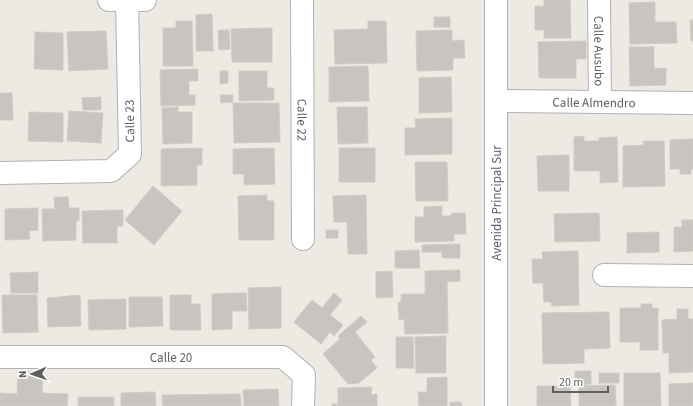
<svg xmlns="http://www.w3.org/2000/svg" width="693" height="406" viewBox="0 0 693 406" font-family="'Source Sans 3',sans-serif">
  <rect width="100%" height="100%" fill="#edeae4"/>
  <g fill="#c8c5c0" stroke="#d1cbc3">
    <polygon points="544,0 570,0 571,38 544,38 544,30 535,30 535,6 544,6"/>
    <polygon points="655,2 655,22 676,22 677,43 630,44 629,3"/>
    <polygon points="212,14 213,51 196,51 196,15"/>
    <rect x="434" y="17" width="16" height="10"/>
    <polygon points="690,20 693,20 693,41 691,41"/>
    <polygon points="176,21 192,21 193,66 163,66 163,28 176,28"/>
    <polygon points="368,21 386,21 387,63 335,64 334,30 368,29"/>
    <polygon points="272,28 272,62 232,62 231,29"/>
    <polygon points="218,30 229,30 230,49 219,50"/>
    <polygon points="452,30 452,41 464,40 465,58 453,58 453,70 417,71 416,31"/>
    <polygon points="106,31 108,69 69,71 67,32"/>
    <polygon points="35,32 63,33 63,70 34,69"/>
    <polygon points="586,41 586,59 576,59 576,78 539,78 538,42"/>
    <polygon points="629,47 654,47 654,69 666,68 666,85 630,86"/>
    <polygon points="368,66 369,101 329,102 329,67"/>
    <polygon points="198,69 198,81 189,81 189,95 195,95 195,105 161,106 160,70"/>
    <polygon points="220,71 228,71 228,83 220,84"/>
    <polygon points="239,71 267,71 267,88 274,88 274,100 239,101"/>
    <polygon points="451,77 452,112 419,113 419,78"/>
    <polygon points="0,93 12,93 13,120 0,120"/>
    <polygon points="220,95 233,95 233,102 221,103"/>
    <polygon points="101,97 101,110 83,110 82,98"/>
    <polygon points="233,103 279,103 280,142 234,143"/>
    <polygon points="178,107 178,112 192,112 192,143 163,144 162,108"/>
    <polygon points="337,107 367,107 368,143 338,144"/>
    <polygon points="69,111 103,113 101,143 67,141"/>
    <polygon points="29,112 63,113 63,142 28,141"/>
    <polygon points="452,118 452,154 405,155 405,128 416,128 415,119"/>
    <polygon points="584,136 584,141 599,141 599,138 617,137 618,182 600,183 600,171 574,171 574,137"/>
    <polygon points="693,139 693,169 691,169 691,174 680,174 680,169 670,169 670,140"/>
    <polygon points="643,141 664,141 665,186 623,187 623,146 644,145"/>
    <polygon points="202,148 202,165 197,165 197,185 161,186 161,149"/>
    <polygon points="274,148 275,184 244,185 244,174 233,174 233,149"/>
    <rect x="339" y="148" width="36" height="34"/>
    <polygon points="569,155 569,191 538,191 537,156"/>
    <polygon points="415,162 447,162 448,201 416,201"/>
    <polygon points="153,186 182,211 154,245 125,220"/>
    <polygon points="267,195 267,201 274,201 274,240 239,240 238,196"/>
    <polygon points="366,195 367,254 348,254 347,222 334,222 333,196"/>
    <polygon points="54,197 68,197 69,208 79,208 79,221 76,220 76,240 43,241 42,209 55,209"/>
    <polygon points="442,206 442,216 451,216 452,213 465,213 466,234 454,234 454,241 415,242 415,217 424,217 424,207"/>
    <polygon points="38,208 38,230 29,231 30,239 5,240 5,209"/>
    <polygon points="123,210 123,226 117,226 117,243 83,243 82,211"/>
    <polygon points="599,213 600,241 555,242 554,214"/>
    <polygon points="682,220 693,220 693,251 674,252 674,227 682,227"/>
    <rect x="326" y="230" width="12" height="8"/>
    <polygon points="659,232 659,252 627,253 627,233"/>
    <polygon points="460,244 460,258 442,258 442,252 422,252 422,245"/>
    <polygon points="419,250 420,268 395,268 395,251"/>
    <polygon points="578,251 579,305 552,306 551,302 544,302 543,283 533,283 532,259 543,259 542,252"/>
    <polygon points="460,270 460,281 447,282 448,333 405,334 404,319 399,320 398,302 401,302 401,294 425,294 425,271"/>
    <polygon points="392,271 393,297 376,298 376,272"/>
    <polygon points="38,272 38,293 11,293 10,273"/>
    <polygon points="281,287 281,328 249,329 248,288"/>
    <polygon points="231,293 246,293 247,311 232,311 232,329 212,330 212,294"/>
    <polygon points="334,293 342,300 330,315 343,325 334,336 330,332 321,344 294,322 312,300 322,308"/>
    <polygon points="2,295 37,295 38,332 3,333"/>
    <polygon points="80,295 81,326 48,327 47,298"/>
    <polygon points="170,295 191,295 191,304 200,304 201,330 170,330"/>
    <polygon points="129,297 162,297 163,326 129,327"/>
    <polygon points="126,299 126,329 89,330 88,300"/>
    <polygon points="641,304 652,304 652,308 658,308 658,350 640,350 640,342 620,342 620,308 641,308"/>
    <polygon points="677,309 688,309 688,319 693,319 693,372 669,373 669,353 663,353 662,320 677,319"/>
    <polygon points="609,312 610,348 584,349 584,363 543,364 542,313"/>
    <polygon points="361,316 367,322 355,332 375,357 371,360 377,368 359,383 348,384 323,354 340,339 338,336"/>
    <polygon points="446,336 446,373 416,373 415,337"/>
    <polygon points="396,337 413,337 414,368 396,368"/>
    <polygon points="18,371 43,373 42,393 68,394 67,406 0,406 0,393 17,394"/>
    <polygon points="575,371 591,371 591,384 575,385"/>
    <rect x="599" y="373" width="20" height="10"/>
    <polygon points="624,373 660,373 661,406 624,406"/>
    <polygon points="447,377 447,406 419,406 418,392 427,392 427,378"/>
    <polygon points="693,383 693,406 669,406 669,384"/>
    <polygon points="615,385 616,406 579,406 579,386"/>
    <polygon points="537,386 570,386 571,406 537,406"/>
    <polygon points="372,387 371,395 377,394 377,406 332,406 332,404 338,404 338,388"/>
    <polygon points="278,389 279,406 244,406 243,390"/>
    <polygon points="155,392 156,406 121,406 121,393"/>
    <polygon points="240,394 241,406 163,406 162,395"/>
    <rect x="78" y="397" width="36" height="9"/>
    <polygon points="450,402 461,402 462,406 450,406"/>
  </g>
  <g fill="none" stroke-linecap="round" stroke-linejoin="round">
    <defs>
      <g id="minor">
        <polyline points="109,0 145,0"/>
        <path id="s1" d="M 302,0 L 303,239"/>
        <path id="s2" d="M 599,0 L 600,102"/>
        <path id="s3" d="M 496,101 L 693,103"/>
        <polyline points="0,173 111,171 130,154 127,0"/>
        <polyline points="604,275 693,276"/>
        <path id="s4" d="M 0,357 L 283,357 L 304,375 L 303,406"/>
        <polyline points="496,406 496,0"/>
      </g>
    </defs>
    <use href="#minor" stroke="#afb2b5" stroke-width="24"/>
    <use href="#minor" stroke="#fff" stroke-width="22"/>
  </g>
  <g text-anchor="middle" stroke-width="3" stroke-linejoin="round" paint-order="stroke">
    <g font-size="13" fill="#5c6063" stroke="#fff">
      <text dy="5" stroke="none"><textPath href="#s2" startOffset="51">Calle Ausubo</textPath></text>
      <text dy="5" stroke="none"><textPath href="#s3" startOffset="98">Calle Almendro</textPath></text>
      <text dy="5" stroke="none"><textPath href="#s1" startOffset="120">Calle 22</textPath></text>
      <text transform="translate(129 121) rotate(-91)" y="5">Calle 23</text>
      <text transform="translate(496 203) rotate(-90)" y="5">Avenida Principal Sur</text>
      <text dy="5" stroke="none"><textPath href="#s4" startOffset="171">Calle 20</textPath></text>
    </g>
  </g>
  <g transform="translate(32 374) rotate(268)" stroke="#ffffff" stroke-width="3" paint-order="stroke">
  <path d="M0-3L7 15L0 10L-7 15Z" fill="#5c6063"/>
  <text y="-6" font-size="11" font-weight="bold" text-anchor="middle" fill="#5c6063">N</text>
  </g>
  <path d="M553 386v6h55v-6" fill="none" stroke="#5c6063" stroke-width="2"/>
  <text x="559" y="386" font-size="12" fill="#5c6063" stroke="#ffffff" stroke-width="3" paint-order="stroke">20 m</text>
</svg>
